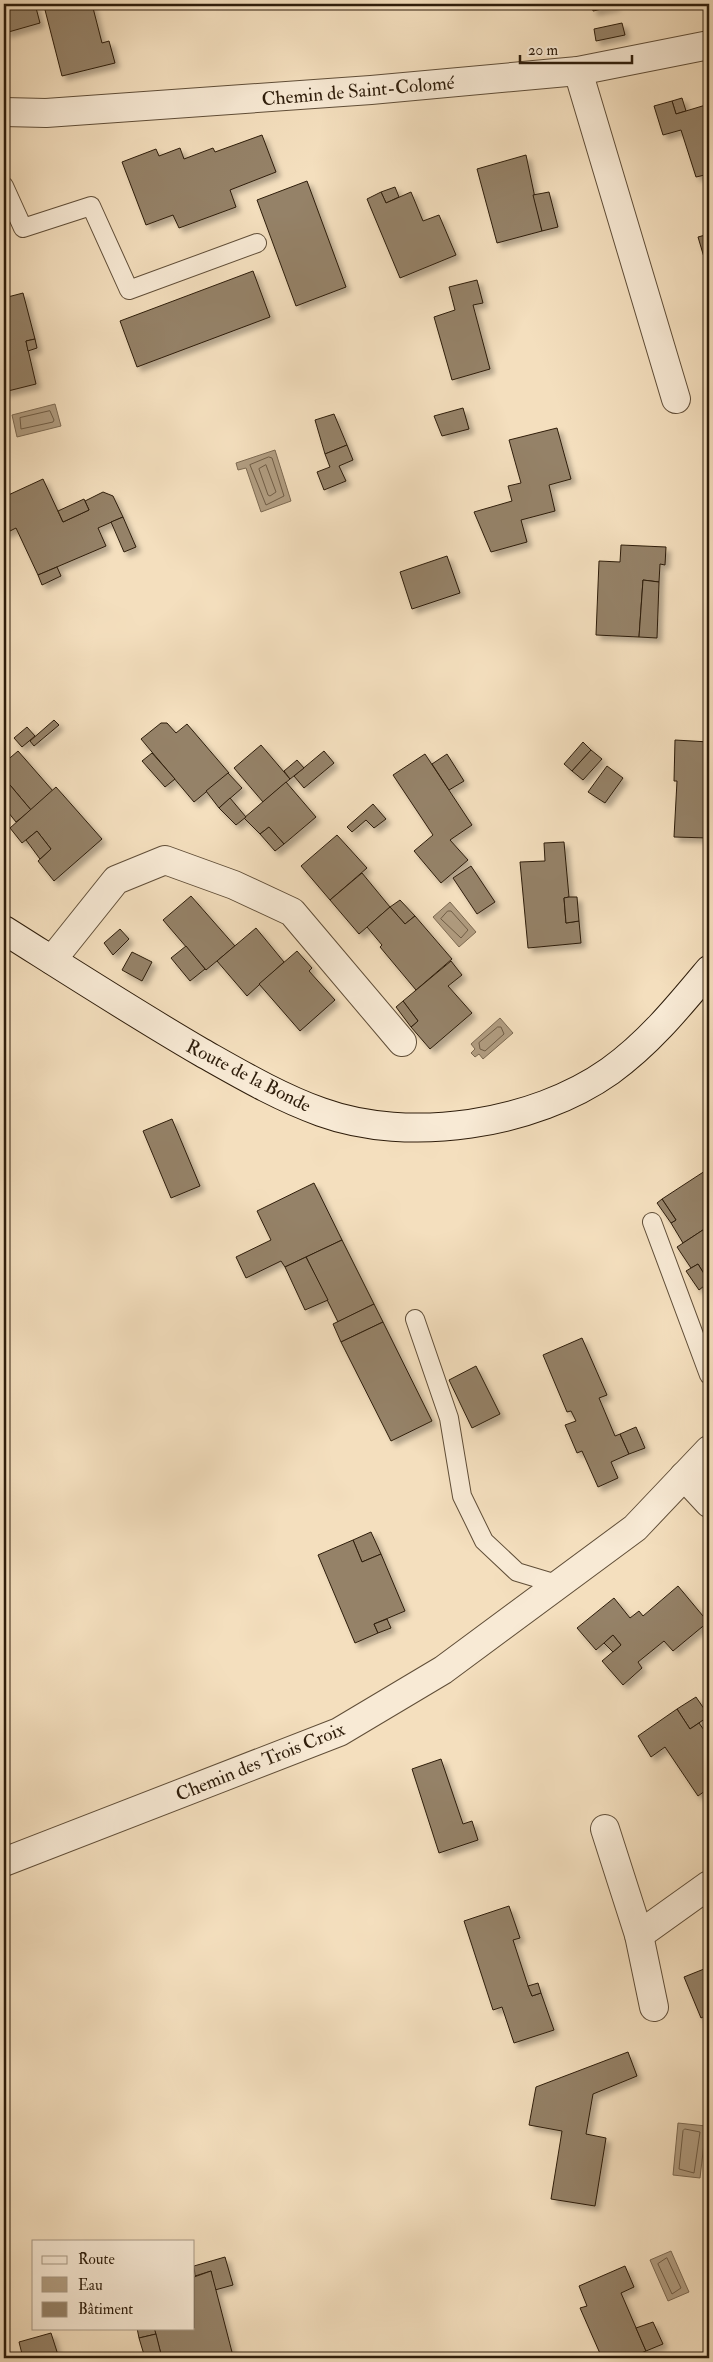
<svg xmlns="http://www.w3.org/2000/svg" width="713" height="2362" viewBox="0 0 713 2362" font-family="'IM FELL Double Pica',serif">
  <defs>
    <filter id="shadow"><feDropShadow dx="4.5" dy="4.5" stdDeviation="2.5" flood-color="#0004"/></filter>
  </defs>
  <rect width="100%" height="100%" fill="#f4dfbe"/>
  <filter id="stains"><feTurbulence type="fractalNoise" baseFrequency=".004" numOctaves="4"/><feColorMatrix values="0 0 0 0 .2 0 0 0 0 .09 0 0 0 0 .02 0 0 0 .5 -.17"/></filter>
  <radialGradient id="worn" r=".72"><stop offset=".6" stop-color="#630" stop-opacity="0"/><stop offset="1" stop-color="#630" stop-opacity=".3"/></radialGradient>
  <g fill="#b19d81" stroke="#7d6a52">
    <polygon points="55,404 61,426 17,437 12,415"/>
    <polygon points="275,450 291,501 261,512 246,468 238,470 236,463"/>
    <polygon points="450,902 476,932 459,947 433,917"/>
    <polygon points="500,1018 513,1033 483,1059 479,1054 475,1057 471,1053 475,1049 471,1044"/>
    <polygon points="678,2123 706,2126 700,2178 673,2175"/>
    <polygon points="671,2251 689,2292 668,2301 650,2260"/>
  </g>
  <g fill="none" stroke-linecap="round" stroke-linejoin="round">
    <g stroke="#705d46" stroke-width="1">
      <polygon points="50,411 54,420 53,422 21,429 20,418"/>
      <polygon points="269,457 272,458 284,496 266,505 250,465"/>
      <polygon points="266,465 276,492 270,496 268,495 259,469"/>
      <polygon points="448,911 451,911 468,930 461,938 441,919"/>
      <polygon points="498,1027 501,1027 504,1034 485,1051 480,1049 479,1043"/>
      <polygon points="685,2129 700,2132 694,2173 679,2169 683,2131"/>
      <polygon points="667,2258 681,2288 672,2294 658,2264"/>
    </g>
  </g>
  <g fill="#958268" stroke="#2e1d0b" filter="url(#shadow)">
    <polygon points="4,4 35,4 40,23 5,33"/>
    <polygon points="50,4 92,4 102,43 109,41 115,63 62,76 44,6"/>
    <polygon points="592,4 615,4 616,6 593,11"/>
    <polygon points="622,23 625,35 596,41 594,29"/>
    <polygon points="682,98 686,111 676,114 672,101"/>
    <polygon points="672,101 676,114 709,104 709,174 696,177 681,130 663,135 654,106"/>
    <polygon points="262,135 276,172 230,190 236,207 179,228 173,215 146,225 122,162 156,149 159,156 180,148 184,159 213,148 215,152"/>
    <polygon points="526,155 542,231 497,243 477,169"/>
    <polygon points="307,181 346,287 296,306 257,200"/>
    <polygon points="395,187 399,197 386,203 381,192"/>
    <polygon points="381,192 386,203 411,192 423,221 439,215 456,255 400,278 367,199"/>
    <polygon points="549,192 558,227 542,231 533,195"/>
    <polygon points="709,234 709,274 698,237"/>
    <polygon points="253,271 270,317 137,367 120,321"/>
    <polygon points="477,280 483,303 473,305 490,369 452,380 434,317 455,310 449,287"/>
    <polygon points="23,293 35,339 26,341 36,384 4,392 4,298"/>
    <polygon points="35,339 37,348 28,351 26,341"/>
    <polygon points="463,408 469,429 442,436 434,416"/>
    <polygon points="334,414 347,445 325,454 315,420"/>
    <polygon points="557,428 571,479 549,485 555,511 521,520 527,542 491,552 474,512 512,501 508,486 521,483 509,440"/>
    <polygon points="347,445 353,460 339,466 346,481 324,490 317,472 330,467 325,454"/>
    <polygon points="43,479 63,522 89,510 85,501 103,492 113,496 123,517 98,528 106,546 38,575 16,528 4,534 4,497"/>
    <polygon points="84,499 89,510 63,522 58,511"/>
    <polygon points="123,517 136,547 124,552 111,522"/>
    <polygon points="621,545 666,547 665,565 660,564 659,582 643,580 639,637 596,635 599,561 620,562"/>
    <polygon points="447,556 460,593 412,609 400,572"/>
    <polygon points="57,567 61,576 42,585 38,575"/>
    <polygon points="643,580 659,582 657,638 639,637"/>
    <polygon points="54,720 59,725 34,746 30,741"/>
    <polygon points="161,723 167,723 176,733 187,724 229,773 194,802 141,739"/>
    <polygon points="27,727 35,736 22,747 14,738"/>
    <polygon points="675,740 709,742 709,838 674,837 677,781 674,781"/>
    <polygon points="583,742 591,750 572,771 564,764"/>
    <polygon points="261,745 290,779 263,802 234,768"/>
    <polygon points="591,750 602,759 583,780 572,771"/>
    <polygon points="18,751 53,791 31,810 10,785 4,790 4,763"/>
    <polygon points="324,751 334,763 304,788 294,776"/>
    <polygon points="152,753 175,779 165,787 142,761"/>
    <polygon points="425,754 472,825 450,840 468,860 441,883 414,851 433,835 393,775"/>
    <polygon points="447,754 464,781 449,790 432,764"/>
    <polygon points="297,760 304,768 290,779 284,771"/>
    <polygon points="607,766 623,778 605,803 588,792"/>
    <polygon points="228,773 242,788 219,808 206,791"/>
    <polygon points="286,782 316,817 284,844 269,827 260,834 244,818"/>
    <polygon points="10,785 31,810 16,822 4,807 4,790"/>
    <polygon points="56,787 102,839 54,881 38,861 51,849 37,831 22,843 10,828"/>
    <polygon points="230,798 246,817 236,825 219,808"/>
    <polygon points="373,804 386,819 374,828 366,820 352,832 347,827"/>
    <polygon points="269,827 284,844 275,851 260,834"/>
    <polygon points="37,831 51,849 40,859 26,840"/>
    <polygon points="337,835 367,868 330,900 301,866"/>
    <polygon points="564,842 569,897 564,898 566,923 579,921 581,943 528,948 520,862 545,861 544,843"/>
    <polygon points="471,866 495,902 477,914 453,878"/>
    <polygon points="362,873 390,907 359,934 330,900"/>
    <polygon points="191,896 235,946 206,970 163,920"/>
    <polygon points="569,897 577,897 579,921 566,923 564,898"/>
    <polygon points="400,900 415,916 405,924 390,907"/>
    <polygon points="390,907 405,924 415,916 452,959 416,990 380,947 382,945 367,927"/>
    <polygon points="256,928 284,962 247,996 217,961"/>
    <polygon points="120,929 129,939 113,955 104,943"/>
    <polygon points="186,946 205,969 190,981 171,958"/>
    <polygon points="297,951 312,968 309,971 335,1000 300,1031 259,984"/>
    <polygon points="132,952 152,962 142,981 122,970"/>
    <polygon points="451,961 462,975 448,986 472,1013 430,1049 411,1027 418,1021 403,1001"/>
    <polygon points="403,1001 418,1021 411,1027 396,1007"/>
    <polygon points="172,1119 200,1186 171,1198 143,1131"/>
    <polygon points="708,1169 709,1226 683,1243 671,1223 676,1220 662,1199"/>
    <polygon points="314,1183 342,1240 285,1267 281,1261 246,1278 236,1257 271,1240 257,1211"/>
    <polygon points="662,1199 676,1220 671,1223 657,1203"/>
    <polygon points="709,1226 709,1282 698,1264 691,1268 677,1247"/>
    <polygon points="342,1240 374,1304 338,1322 306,1257"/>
    <polygon points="306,1257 328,1300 305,1310 285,1267"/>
    <polygon points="698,1264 709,1282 699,1290 686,1271"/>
    <polygon points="374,1304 383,1322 341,1342 333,1324"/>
    <polygon points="383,1322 432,1421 391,1441 341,1342"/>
    <polygon points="582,1338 607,1395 599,1398 615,1436 620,1434 629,1454 611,1462 618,1478 598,1487 582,1451 577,1453 565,1425 576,1421 571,1411 567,1412 543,1355"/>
    <polygon points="476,1366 500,1414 472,1428 449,1380"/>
    <polygon points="636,1427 645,1448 629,1454 620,1434"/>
    <polygon points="371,1532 381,1554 362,1562 353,1540"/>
    <polygon points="353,1540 362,1562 381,1554 405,1611 374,1624 378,1633 355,1643 318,1555"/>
    <polygon points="678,1586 708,1622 673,1651 664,1641 638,1662 642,1668 623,1685 602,1661 621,1645 613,1635 596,1650 577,1628 614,1598 630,1618 639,1611 643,1616"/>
    <polygon points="387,1619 391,1628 378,1633 374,1624"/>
    <polygon points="613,1635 621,1645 613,1652 604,1643"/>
    <polygon points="696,1697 709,1716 690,1729 677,1709"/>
    <polygon points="677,1709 690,1729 699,1723 709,1737 709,1788 698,1796 665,1747 651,1757 638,1736"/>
    <polygon points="441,1759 463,1824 472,1821 478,1840 439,1853 412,1769"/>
    <polygon points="509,1906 520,1938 513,1940 528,1986 532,1996 541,1993 554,2030 514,2043 502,2007 493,2010 464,1921"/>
    <polygon points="709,1967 709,2014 701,2018 684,1977"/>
    <polygon points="538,1983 541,1993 532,1996 528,1986"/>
    <polygon points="628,2052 637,2076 593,2094 586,2134 606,2138 595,2206 551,2199 562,2131 529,2125 536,2087"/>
    <polygon points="225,2257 233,2285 215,2290 211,2271 195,2276 194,2266"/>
    <polygon points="625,2266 634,2287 621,2293 646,2351 629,2358 602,2358 580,2308 587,2306 579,2286"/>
    <polygon points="211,2271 233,2356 162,2358 154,2328 194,2328 194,2277"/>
    <polygon points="653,2322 663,2344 646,2351 636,2328"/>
    <polygon points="137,2328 154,2328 156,2334 139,2338"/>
    <polygon points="51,2333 59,2358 23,2358 19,2342"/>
    <polygon points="156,2334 162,2358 145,2358 139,2338"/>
  </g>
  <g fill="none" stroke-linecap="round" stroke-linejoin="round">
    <defs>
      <g id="lane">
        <polyline points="4,186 23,228 91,206 129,290 257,243"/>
        <polyline points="652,1222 709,1375"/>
        <polyline points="415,1319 449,1418 462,1496 484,1541 517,1572 557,1584"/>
      </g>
      <g id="street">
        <polyline points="578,71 676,399"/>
        <polyline points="4,112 46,113 371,90 578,71 709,45"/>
        <polyline points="52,960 116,880 165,860 234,885 292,912 402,1042"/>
        <polyline points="684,1476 709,1503"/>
        <polyline points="605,1829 639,1935 654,2007"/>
        <polyline points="4,1862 339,1732 443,1670 635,1528 709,1450"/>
        <polyline points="639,1935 709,1885"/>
      </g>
      <path id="secondary" d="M 4,930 C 69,971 134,1013 201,1052 C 240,1074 279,1097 321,1112 C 409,1144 534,1125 610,1071 C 649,1043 679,1006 709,970"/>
    </defs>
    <use href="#lane" stroke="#604e38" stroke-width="20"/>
    <use href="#street" stroke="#604e38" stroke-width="30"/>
    <use href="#secondary" stroke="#2e1d0b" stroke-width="30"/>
    <use href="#lane" stroke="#f8ead5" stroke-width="18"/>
    <use href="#street" stroke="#f8ead5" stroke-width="28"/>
    <use href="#secondary" stroke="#f8ead5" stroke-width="28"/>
  </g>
  <g text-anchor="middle" stroke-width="4.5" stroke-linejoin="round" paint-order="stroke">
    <g font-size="19" fill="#2e1d0b" stroke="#f8ead5">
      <text transform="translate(358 90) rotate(-5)" y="7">Chemin de Saint-Colomé</text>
      <text transform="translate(249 1075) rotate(27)" y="7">Route de la Bonde</text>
      <text transform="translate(260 1761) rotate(-22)" y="7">Chemin des Trois Croix</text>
    </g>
  </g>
  <rect width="713" height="2362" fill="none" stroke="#f4dfbe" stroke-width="20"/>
  <rect x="5" y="5" width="703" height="2352" fill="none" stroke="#2e1d0b" stroke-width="2.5"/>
  <rect x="10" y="10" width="693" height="2342" fill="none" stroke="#2e1d0b"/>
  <rect x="32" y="2240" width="162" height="90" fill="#f8ead5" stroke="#a79884"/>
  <rect x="42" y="2256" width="25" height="8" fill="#f8ead5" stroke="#a79884"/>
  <text x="78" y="2264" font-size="15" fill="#2e1d0b">Route</text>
  <rect x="42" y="2277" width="25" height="15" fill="#b19d81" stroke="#a79884"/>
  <text x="78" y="2290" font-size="15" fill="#2e1d0b">Eau</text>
  <rect x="42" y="2302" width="25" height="15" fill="#958268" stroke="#a79884"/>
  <text x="78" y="2314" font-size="15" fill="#2e1d0b">Bâtiment</text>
  <path d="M520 55v8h112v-8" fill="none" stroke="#2e1d0b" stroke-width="2.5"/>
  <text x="528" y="55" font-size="15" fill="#2e1d0b" stroke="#f8ead5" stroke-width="4" paint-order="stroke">20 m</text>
  <rect width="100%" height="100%" filter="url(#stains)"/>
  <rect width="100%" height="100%" fill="url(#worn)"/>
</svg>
